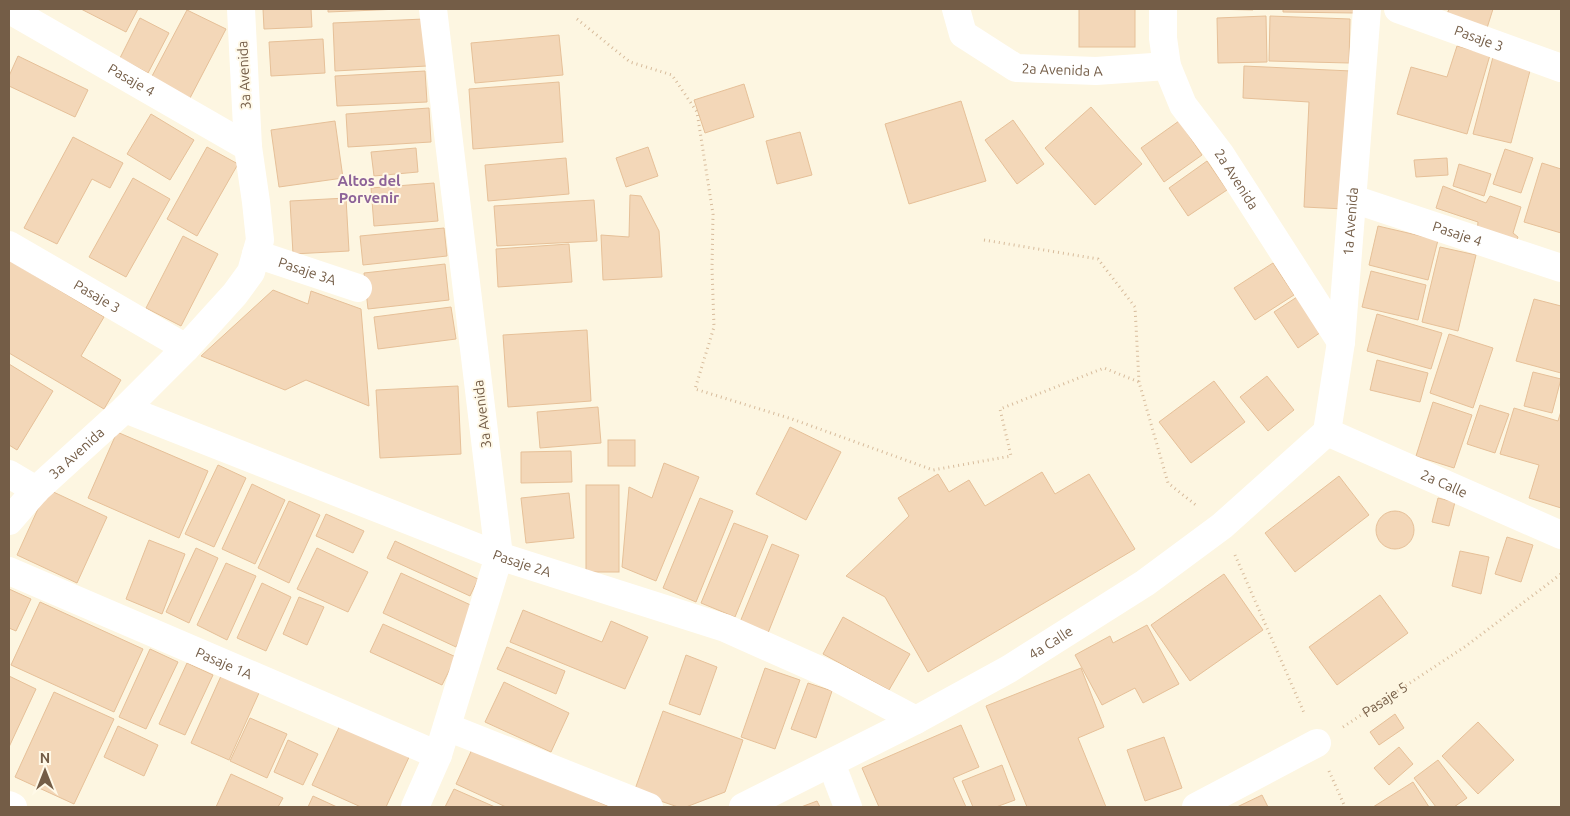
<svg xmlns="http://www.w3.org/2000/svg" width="1570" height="816" viewBox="0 0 1570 816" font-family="Ubuntu,sans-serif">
  <rect width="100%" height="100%" fill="#fdf6e1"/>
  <g fill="#f3d7b8" stroke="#e6c098">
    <polygon points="81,9 138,9 126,32"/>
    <polygon points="263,9 311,9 312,27 264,29"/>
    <polygon points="328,9 400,9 328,12"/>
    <rect x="1079" y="9" width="56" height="38"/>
    <polygon points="1209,9 1253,9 1253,10"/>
    <polygon points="1283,9 1354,9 1354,13 1283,12"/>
    <polygon points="1449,9 1493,9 1487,28 1447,14"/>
    <polygon points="187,10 226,29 190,98 151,78"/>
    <polygon points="1266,16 1267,62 1218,63 1217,18"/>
    <polygon points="1270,16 1350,19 1349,63 1269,61"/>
    <polygon points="140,18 169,33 148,73 120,58"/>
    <polygon points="424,19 427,66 335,71 333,23"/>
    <polygon points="559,35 563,75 475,83 471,43"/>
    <polygon points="323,39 325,73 271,76 269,42"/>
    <polygon points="1457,46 1490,55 1467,134 1397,114 1411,67 1447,77"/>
    <polygon points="18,56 88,90 75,117 9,86 9,76"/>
    <polygon points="1493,57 1531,67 1511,143 1473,134"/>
    <polygon points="1244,66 1351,71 1344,209 1304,207 1309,102 1243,98"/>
    <polygon points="425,71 427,102 337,106 335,76"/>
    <polygon points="559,82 563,142 473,149 469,89"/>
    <polygon points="744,84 754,117 705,133 694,100"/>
    <polygon points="961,101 986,181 909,204 885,124"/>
    <polygon points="1091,107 1142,164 1095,205 1045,148"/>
    <polygon points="429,108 431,142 348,147 346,114"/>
    <polygon points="151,114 194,140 170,180 127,154"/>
    <polygon points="1013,120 1044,164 1017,184 985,140"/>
    <polygon points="335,121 343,178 279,187 271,130"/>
    <polygon points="1179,121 1202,155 1164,182 1141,148"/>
    <polygon points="800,132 812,175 777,184 766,141"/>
    <polygon points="73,137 123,163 110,188 92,179 57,244 24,228"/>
    <polygon points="207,147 238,164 197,236 167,219"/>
    <polygon points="648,147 658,176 626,187 616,158"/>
    <polygon points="416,148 418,172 374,176 371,152"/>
    <polygon points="1505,149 1533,158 1521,193 1493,184"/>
    <polygon points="566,158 569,194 488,201 485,165"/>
    <polygon points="1447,158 1448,175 1416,177 1414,160"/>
    <polygon points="1207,161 1227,190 1188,216 1169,188"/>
    <polygon points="1542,163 1561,169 1561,233 1524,222"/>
    <polygon points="1459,164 1491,174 1484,196 1453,186"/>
    <polygon points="133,178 170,199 126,277 89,257"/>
    <polygon points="434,183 438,221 374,226 371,188"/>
    <polygon points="1443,186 1486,203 1490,196 1521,207 1513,233 1518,237 1515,245 1477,233 1478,222 1436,208"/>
    <polygon points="630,195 641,196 659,231 662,277 603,280 601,235 629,237"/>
    <polygon points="346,198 349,251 293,254 290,201"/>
    <polygon points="594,200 597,241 497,246 494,206"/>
    <polygon points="1378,226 1438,240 1428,280 1369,265"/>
    <polygon points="444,228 447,256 363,265 360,236"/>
    <polygon points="183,236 218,254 181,326 146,308"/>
    <polygon points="569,244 572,282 498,287 496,249"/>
    <polygon points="1440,247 1476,255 1458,331 1422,322"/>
    <polygon points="9,260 104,317 81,356 121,380 104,409 9,353"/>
    <polygon points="1273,263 1294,295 1255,320 1234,288"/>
    <polygon points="445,264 449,300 368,309 364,273"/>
    <polygon points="1371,271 1426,285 1418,320 1362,307"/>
    <polygon points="273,290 308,304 311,291 361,309 369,406 306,380 285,390 201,356"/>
    <polygon points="1300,295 1324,330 1298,348 1274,312"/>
    <polygon points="1534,299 1561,306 1561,373 1516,361"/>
    <polygon points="451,307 456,339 378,349 374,317"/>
    <polygon points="1377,314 1442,333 1431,369 1367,351"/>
    <polygon points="587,330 591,401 508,407 503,335"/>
    <polygon points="1449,334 1493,348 1473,408 1430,393"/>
    <polygon points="1377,360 1428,373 1420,402 1370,390"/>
    <polygon points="9,364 53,391 17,450 9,445"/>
    <polygon points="1533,372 1561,379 1552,413 1524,406"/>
    <polygon points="1267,376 1294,410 1268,431 1240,397"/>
    <polygon points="1214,381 1245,422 1191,463 1159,422"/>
    <polygon points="458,386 461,454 380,458 376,390"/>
    <polygon points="1433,402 1472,415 1454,468 1416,456"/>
    <polygon points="1480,405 1509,414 1495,453 1467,444"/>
    <polygon points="598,407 601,443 540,448 537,412"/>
    <polygon points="1514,408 1558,421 1561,411 1561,508 1529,498 1539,465 1500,454"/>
    <polygon points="790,427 841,452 806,520 756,494"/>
    <polygon points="117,432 208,471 179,538 88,498"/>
    <rect x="608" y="440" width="27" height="26"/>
    <polygon points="571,451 572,482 521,483 521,452"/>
    <polygon points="664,463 699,477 656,581 622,567 629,487 652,498"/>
    <polygon points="218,465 246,478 214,547 185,534"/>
    <polygon points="1042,472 1055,494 1089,474 1135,549 928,672 885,597 846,576 909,516 898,498 938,474 949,492 969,480 985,506"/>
    <polygon points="1339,476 1369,515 1295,572 1265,533"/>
    <polygon points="252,484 285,500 255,564 222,549"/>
    <rect x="586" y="485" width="33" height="87"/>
    <polygon points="47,489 107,517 77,583 17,555"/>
    <polygon points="569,493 574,538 526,543 521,498"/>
    <polygon points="700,498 733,511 696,602 663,588"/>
    <polygon points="1438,498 1455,502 1449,526 1432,522"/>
    <polygon points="289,501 320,515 289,583 258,568"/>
    <circle cx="1395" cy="530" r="19"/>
    <polygon points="326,514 364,531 353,553 316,536"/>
    <polygon points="734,523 768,536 735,617 701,603"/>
    <polygon points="1507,537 1533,545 1521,582 1495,574"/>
    <polygon points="149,540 185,554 162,614 126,599"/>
    <polygon points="395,541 478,579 470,596 387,558"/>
    <polygon points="772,544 799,555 768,633 740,622"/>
    <polygon points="196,548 218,558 189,623 166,612"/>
    <polygon points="317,548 368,572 348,612 297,589"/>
    <polygon points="1460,551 1489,557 1481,594 1452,586"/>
    <polygon points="226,563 256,576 227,640 197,625"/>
    <polygon points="401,573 475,607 456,647 383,613"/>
    <polygon points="1224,574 1263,630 1190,681 1151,625"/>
    <polygon points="262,583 291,597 266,651 237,638"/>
    <polygon points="9,589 31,599 16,631 9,628"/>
    <polygon points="1380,595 1408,633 1337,685 1309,647"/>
    <polygon points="299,597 324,607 307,645 283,634"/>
    <polygon points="40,602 143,649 114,712 11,665"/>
    <polygon points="523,610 602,642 611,621 648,637 625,689 510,642"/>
    <polygon points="843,617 910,654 889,690 823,654"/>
    <polygon points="383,624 456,657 442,685 370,652"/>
    <polygon points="1147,625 1179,684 1143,703 1135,688 1102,705 1075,655 1110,636 1113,643"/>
    <polygon points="507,647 565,671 556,694 497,669"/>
    <polygon points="150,649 178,662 146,729 119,717"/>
    <polygon points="686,655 717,667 700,715 669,704"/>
    <polygon points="187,663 213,675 185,735 159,724"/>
    <polygon points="765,668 800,680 775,749 741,737"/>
    <polygon points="1081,668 1104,727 1078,738 1106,807 1027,807 986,706"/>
    <polygon points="9,676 36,689 9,747"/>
    <polygon points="221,676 259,693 229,760 191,743"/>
    <polygon points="504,682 569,713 551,752 485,722"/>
    <polygon points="808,683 832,691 816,738 791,729"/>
    <polygon points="54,692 114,719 74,804 15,777"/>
    <polygon points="663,711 743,740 725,792 686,807 678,807 634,792"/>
    <polygon points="1395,714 1404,728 1379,745 1370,732"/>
    <polygon points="250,718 287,734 267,778 230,761"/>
    <polygon points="1478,722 1514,760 1478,794 1442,756"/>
    <polygon points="341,723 410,755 386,807 361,807 312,785"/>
    <polygon points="961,725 979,767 953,778 966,807 879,807 862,768"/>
    <polygon points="118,726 158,745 144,776 104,757"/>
    <polygon points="1164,737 1182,788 1145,801 1127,750"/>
    <polygon points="288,740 318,754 303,785 274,772"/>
    <polygon points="474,745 585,796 610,807 506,807 456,784"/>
    <polygon points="1399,747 1413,764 1389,785 1374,768"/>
    <polygon points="1438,760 1467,798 1454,807 1436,807 1414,778"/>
    <polygon points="1002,765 1015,800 996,807 973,807 962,781"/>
    <polygon points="231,774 283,798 278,807 216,807"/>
    <polygon points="1413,782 1429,807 1373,807"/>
    <polygon points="454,789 495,807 445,807"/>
    <polygon points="1262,795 1268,807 1237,807"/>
    <polygon points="313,796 337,807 308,807"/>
    <polygon points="817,801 820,807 801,807"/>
  </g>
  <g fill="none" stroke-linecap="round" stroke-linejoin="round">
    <g stroke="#d7bb9b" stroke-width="3" stroke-dasharray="1 4" stroke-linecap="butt">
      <polyline points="577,19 630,62 672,75 697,112 713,214 712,268 714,327 695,389 792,419 933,470 1011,456 1000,409 1104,368 1139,382"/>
      <polyline points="984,240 1098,259 1135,307 1139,382 1168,483 1197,506"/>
      <polyline points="1235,555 1305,715"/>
      <path id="s1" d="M 1343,727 L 1466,646 L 1561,574"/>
      <polyline points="1329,771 1345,807"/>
    </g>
    <g stroke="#fff" stroke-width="28">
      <path id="s2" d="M 956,9 L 963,34 L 1016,68 L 1096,71 L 1167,66"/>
      <path id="s3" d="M 1163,9 L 1163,38 L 1167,66 L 1183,105 L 1221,155 L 1341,342"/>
      <path id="s4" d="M 1398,9 L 1561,68"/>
      <path id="s5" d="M 17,14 L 248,147"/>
      <path id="s6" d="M 1353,199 L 1561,268"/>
      <path id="s7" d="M 9,245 L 186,348"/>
      <path id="s8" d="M 256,254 L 358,288"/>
      <path id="s9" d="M 125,409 L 499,556 L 725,628 L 833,676 L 916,720"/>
      <path id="s10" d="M 1327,432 L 1341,342 L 1367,9"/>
      <path id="s11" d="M 1327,432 L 1561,535"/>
      <polyline points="9,474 36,490"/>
      <path id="s12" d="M 9,521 L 36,490 L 125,409 L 186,348 L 235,294 L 251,272 L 260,240 L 256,202 L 248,147 L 241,9"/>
      <path id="s13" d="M 9,571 L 438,755"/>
      <polyline points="447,727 649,807"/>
      <polyline points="831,763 848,807"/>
      <polyline points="9,805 13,807"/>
      <polyline points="415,807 438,755 499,556 433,9"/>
      <path id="s14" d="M 743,807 L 916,720 L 1009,669 L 1145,583 L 1222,526 L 1327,432"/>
      <polyline points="1196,807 1317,743"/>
    </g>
  </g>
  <g text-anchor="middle" stroke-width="4" stroke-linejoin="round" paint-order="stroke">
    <g font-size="14" fill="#745d47" stroke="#fff9e8">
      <text dy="5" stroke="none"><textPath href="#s4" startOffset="86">Pasaje 3</textPath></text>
      <text dy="5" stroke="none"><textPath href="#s2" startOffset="135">2a Avenida A</textPath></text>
      <text transform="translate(244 75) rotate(-93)" y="5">3a Avenida</text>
      <text dy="5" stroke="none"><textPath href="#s5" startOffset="132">Pasaje 4</textPath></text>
      <text dy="5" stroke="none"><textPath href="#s3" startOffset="191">2a Avenida</textPath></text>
      <text dy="5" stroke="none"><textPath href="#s10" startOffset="212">1a Avenida</textPath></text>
      <text dy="5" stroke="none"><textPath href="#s6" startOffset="110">Pasaje 4</textPath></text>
      <text dy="5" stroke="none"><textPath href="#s8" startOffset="54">Pasaje 3A</textPath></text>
      <text dy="5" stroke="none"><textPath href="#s7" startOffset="102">Pasaje 3</textPath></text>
      <text transform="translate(482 414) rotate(-97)" y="5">3a Avenida</text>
      <text dy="5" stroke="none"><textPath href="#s12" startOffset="96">3a Avenida</textPath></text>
      <text dy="5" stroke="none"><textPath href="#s11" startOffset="128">2a Calle</textPath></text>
      <text dy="5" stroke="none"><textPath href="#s9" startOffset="426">Pasaje 2A</textPath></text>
      <text dy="5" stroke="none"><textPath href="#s14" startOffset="349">4a Calle</textPath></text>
      <text dy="5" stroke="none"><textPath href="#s13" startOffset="234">Pasaje 1A</textPath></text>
      <text dy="5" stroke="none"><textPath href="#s1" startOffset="50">Pasaje 5</textPath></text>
    </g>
    <g font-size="15" font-weight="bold" fill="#8d6398" stroke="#fff9e8">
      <text x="369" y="186">Altos del<tspan x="369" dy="17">Porvenir</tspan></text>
    </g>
  </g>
  <rect width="1570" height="816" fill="none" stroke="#745d47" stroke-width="20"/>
  <g transform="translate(45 771)" stroke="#fff9e8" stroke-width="4" paint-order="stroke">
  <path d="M0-4L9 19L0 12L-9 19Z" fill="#745d47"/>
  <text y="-8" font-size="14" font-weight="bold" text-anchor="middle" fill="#745d47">N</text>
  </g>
</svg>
